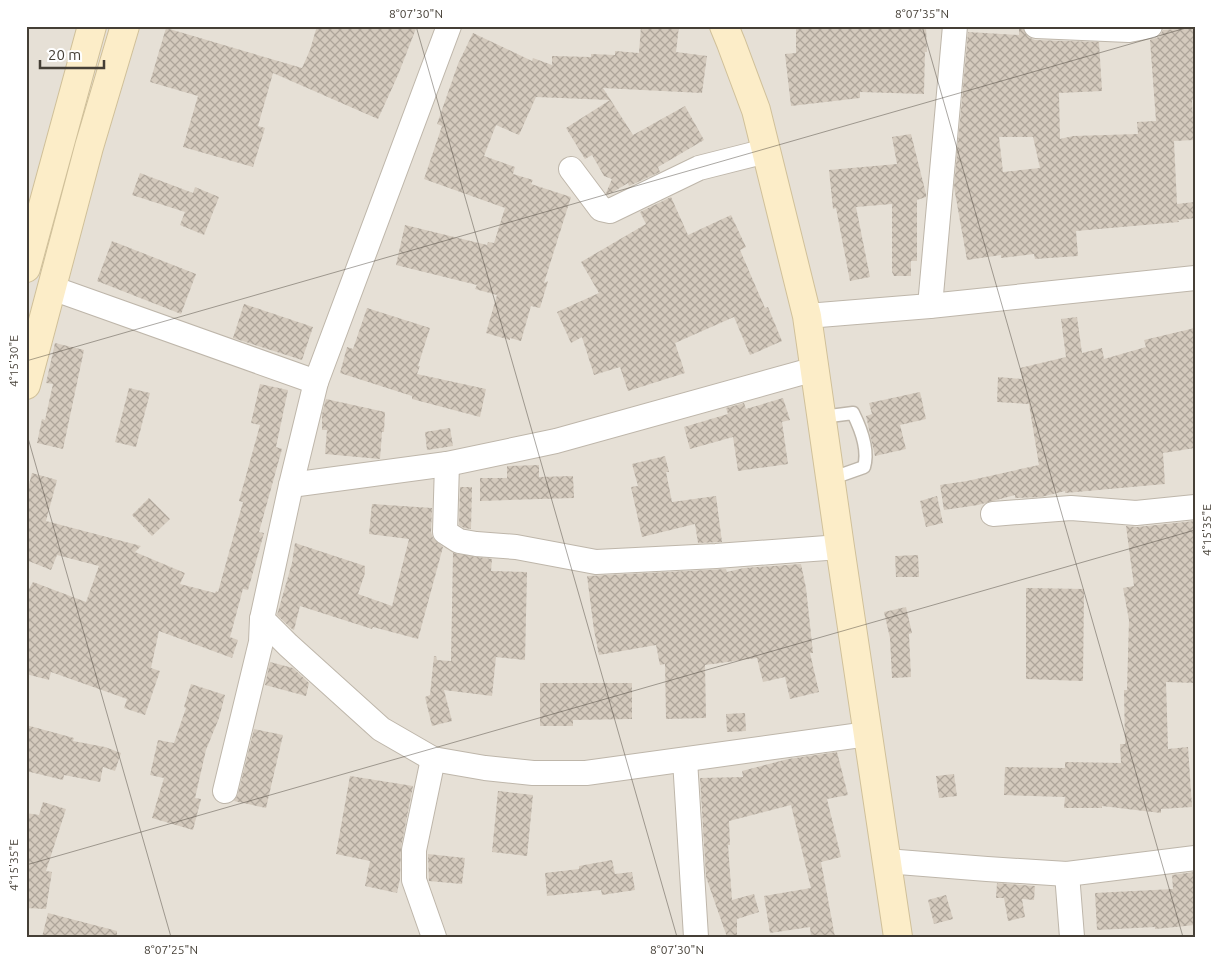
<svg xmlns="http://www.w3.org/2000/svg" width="1221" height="963" viewBox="0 0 1221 963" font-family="Ubuntu,sans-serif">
  <defs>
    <pattern id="building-cross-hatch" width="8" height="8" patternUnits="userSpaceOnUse" patternTransform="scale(1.25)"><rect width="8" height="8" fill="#d4cabd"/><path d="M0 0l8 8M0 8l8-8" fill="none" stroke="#aea59a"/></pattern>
  </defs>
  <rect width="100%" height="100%" fill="#f3efe7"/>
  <rect fill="#e6e0d6" x="26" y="26" width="1169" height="911"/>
  <g fill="url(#building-cross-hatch)" fill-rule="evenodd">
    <polygon points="317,26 417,26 398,75 378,119 273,73 258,126 265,128 253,167 183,147 198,96 150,82 166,28 302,68 310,50"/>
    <polygon points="641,26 679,26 676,52 707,56 702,93 603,88 633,135 685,106 704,140 658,167 660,172 629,186 628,183 608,195 606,193 612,179 604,176 592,155 585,159 566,128 610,100 536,97 519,135 496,125 484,156 515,167 513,174 533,180 531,184 571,197 544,283 548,281 540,308 531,306 521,341 510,338 510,340 486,333 497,295 475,289 477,285 396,265 405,225 487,245 488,242 494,243 505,208 424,179 442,126 437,124 458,64 473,33 532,61 533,58 552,65 552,56 591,57 591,54 615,55 615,51 639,53"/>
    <polygon points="796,26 926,26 927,52 925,52 924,94 860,92 860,98 791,106 785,54 796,53"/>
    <path d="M 1019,28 L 1023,28 L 1028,37 L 1035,40 L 1099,42 L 1102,91 L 1059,93 L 1060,139 L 1073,136 L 1138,134 L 1137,122 L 1156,121 L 1150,40 L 1159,37 L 1163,30 L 1195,28 L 1195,100 L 1192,100 L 1194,140 L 1174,141 L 1177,204 L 1195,202 L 1195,218 L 1178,220 L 1179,222 L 1076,231 L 1078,256 L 1035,259 L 1034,254 L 1001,258 L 1001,255 L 967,260 L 954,187 L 968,32 L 1019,35 ZM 999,137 L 1033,137 L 1040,168 L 1003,172 Z"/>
    <polygon points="911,134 926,194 926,197 917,200 917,261 911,261 911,276 894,276 892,272 892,204 856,207 870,277 850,281 836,208 833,209 829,170 897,164 892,137"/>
    <polygon points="140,173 193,193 195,187 219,197 204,235 180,225 185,212 132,195"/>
    <polygon points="671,197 688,235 731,215 746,247 740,250 765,308 768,307 782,341 750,355 734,317 675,343 685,373 628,391 620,367 594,375 582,337 571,343 557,312 599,293 581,262 646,224 640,212"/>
    <polygon points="112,241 196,274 181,314 97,281"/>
    <polygon points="244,304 313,327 302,360 233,338"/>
    <polygon points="367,308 430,328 418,366 420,366 417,374 486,389 480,417 412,399 412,396 340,373 347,347 353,349"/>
    <polygon points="1077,317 1082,353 1102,348 1104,359 1146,347 1144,340 1195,328 1195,448 1163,453 1165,484 1065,493 1065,491 1041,497 1015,498 1015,495 978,505 944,510 940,485 967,481 1039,465 1029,404 997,402 998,377 1022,379 1020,368 1066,357 1061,319"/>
    <polygon points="55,343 84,350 63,449 37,443 42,419 45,420 53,384 46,383"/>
    <polygon points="260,384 288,390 276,447 282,449 259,532 264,533 248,590 243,589 230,637 238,640 232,658 159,631 151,668 160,671 145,715 124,708 127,699 51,672 49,680 26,674 26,594 33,582 86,602 99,566 57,555 51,570 26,560 26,496 32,473 57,480 46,521 141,546 135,552 185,573 180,584 215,593 216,591 218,592 243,502 239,501 260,425 251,423"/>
    <polygon points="129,388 150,393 136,447 115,442"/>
    <polygon points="920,392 926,419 900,425 906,449 875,456 866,416 872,414 869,403"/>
    <polygon points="783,398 790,420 782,422 788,464 738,471 733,437 690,449 684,427 728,414 726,408 744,403 746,409"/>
    <polygon points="326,399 385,412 384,432 382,432 380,459 325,454 327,430 322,430 322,414"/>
    <polygon points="450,428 453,446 427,450 425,432"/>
    <polygon points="665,456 669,472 666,472 672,502 716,496 722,542 698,543 695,524 642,537 631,487 638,486 632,464"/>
    <polygon points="539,465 539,477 573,476 574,498 480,501 480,478 507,478 507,466"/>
    <polygon points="460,487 472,487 471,529 464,528 459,525"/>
    <polygon points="937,496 943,523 926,527 920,501"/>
    <polygon points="149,498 170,519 152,536 132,515"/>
    <polygon points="372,504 432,508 431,532 433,538 443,547 418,639 373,627 372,629 300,606 294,630 292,629 277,615 292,563 295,543 365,566 365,573 358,594 392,606 409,539 369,534"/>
    <polygon points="1195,521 1195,683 1166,682 1168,749 1188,747 1192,807 1161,809 1161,813 1102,806 1102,808 1064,808 1065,797 1004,795 1005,767 1065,768 1065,762 1121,763 1120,744 1125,744 1124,690 1127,690 1129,620 1123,588 1134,586 1126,526 1137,527"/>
    <polygon points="453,553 492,559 491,571 527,572 525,660 496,657 492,696 444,690 452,721 432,726 425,697 430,695 434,656 436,656 437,660 451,661"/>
    <polygon points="918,555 919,577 896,577 895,556"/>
    <polygon points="801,564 806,588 813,653 810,653 819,692 790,699 785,677 763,682 757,658 705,665 706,718 666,719 665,664 660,665 656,645 599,655 594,630 587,576 726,569 727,572 744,568"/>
    <polygon points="1026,588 1084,589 1083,681 1026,679"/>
    <polygon points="906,607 912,633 909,634 911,677 892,678 890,638 884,612"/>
    <polygon points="270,662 293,668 309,683 306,696 265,685"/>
    <polygon points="540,683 632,683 632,719 573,720 573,726 540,726"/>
    <polygon points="191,684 225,695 219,718 206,750 195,798 201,799 193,830 152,818 164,778 150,775 158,740 174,743 186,708 184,707"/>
    <polygon points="745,713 746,731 727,732 726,714"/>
    <polygon points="26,725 74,738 73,741 105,747 121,753 115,771 103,767 100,782 64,775 63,780 26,771"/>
    <polygon points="254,729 283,735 266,808 234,801 238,794"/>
    <polygon points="837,752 848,795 827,799 841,857 821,862 835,937 811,937 810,927 770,933 764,896 811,888 791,805 729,821 730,845 728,845 732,900 754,894 759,912 737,919 737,937 727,937 706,877 700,778 743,777 742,771 788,759"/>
    <polygon points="954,774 957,796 939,798 936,776"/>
    <polygon points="350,776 413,786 401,847 400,879 397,893 365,886 370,861 336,854"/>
    <polygon points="498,791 533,795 527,856 492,852"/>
    <polygon points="43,802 66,809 46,871 52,872 46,909 26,908 26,813 39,815"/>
    <polygon points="428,854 465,858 462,884 429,881"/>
    <polygon points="612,860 615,874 632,872 635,890 602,895 601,890 547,896 545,873 579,869 579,866"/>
    <polygon points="1195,872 1195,925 1155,929 1155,927 1097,930 1095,893 1173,889 1172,875"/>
    <polygon points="997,883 1035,886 1034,900 1022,899 1025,917 1008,921 1004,898 996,898"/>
    <polygon points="946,895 953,919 934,924 928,900"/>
    <polygon points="48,913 117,931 117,937 42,937"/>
  </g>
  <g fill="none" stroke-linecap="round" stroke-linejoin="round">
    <defs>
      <path id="lane" d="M 822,417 L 853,413 C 861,429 869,450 864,467 L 830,479"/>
      <g id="street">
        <polyline points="1036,26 1129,30 1150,26"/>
        <polyline points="571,169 601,209 610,211 699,168 766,151"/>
        <polyline points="52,288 316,382"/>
        <polyline points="930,306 955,26"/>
        <polyline points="807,316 930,306 1195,278"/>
        <polyline points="447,464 445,532 459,541 476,544 516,547 596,562 716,556 840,547"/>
        <polyline points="291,485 447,464 556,441 815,369"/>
        <polyline points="993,514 1071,508 1136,513 1195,507"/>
        <polyline points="262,619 288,645 381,729 433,759 485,768 533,773 586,773 868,734"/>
        <polyline points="433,759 414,850 414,880 434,937"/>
        <polyline points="685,760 696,937"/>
        <polyline points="225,791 261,642 262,619 291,485 316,382 449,26"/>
        <polyline points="886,861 987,869 1067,874 1195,858"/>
        <polyline points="1067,874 1072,937"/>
      </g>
      <g id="secondary">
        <polyline points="724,26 731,43 756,110 807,316 840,547 898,937"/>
        <polyline points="26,268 92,26"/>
        <polyline points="26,385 89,147 125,26"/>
      </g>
    </defs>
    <use href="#lane" stroke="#beb6aa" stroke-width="15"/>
    <use href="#street" stroke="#beb6aa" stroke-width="26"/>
    <use href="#secondary" stroke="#d0c099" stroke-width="30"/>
    <use href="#lane" stroke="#fff" stroke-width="12"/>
    <use href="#street" stroke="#fff" stroke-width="24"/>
    <use href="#secondary" stroke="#fcedc8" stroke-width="28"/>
  </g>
  <path fill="none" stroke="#453f36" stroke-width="1" stroke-opacity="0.45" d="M 416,26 L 677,937M 922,26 L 1183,937M 26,361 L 1193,26M 26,431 L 171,937M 26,865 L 1195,530"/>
  <rect width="1221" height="963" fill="none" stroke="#ffffff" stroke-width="55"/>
  <path d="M40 60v8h64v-8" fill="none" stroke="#453f36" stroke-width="2.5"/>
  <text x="48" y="60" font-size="15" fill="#453f36" stroke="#ffffff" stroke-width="4" paint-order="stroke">20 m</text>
  <rect x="28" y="28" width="1166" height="908" fill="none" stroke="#453f36" stroke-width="2"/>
  <g font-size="12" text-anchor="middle" fill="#453f36">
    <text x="416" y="18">8°07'30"N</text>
    <text x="922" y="18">8°07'35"N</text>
    <text transform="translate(14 361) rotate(-90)" y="4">4°15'30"E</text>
    <text transform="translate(1207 530) rotate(-90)" y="4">4°15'35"E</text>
    <text transform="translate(14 865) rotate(-90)" y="4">4°15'35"E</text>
    <text x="171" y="954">8°07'25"N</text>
    <text x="677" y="954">8°07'30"N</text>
  </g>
</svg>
